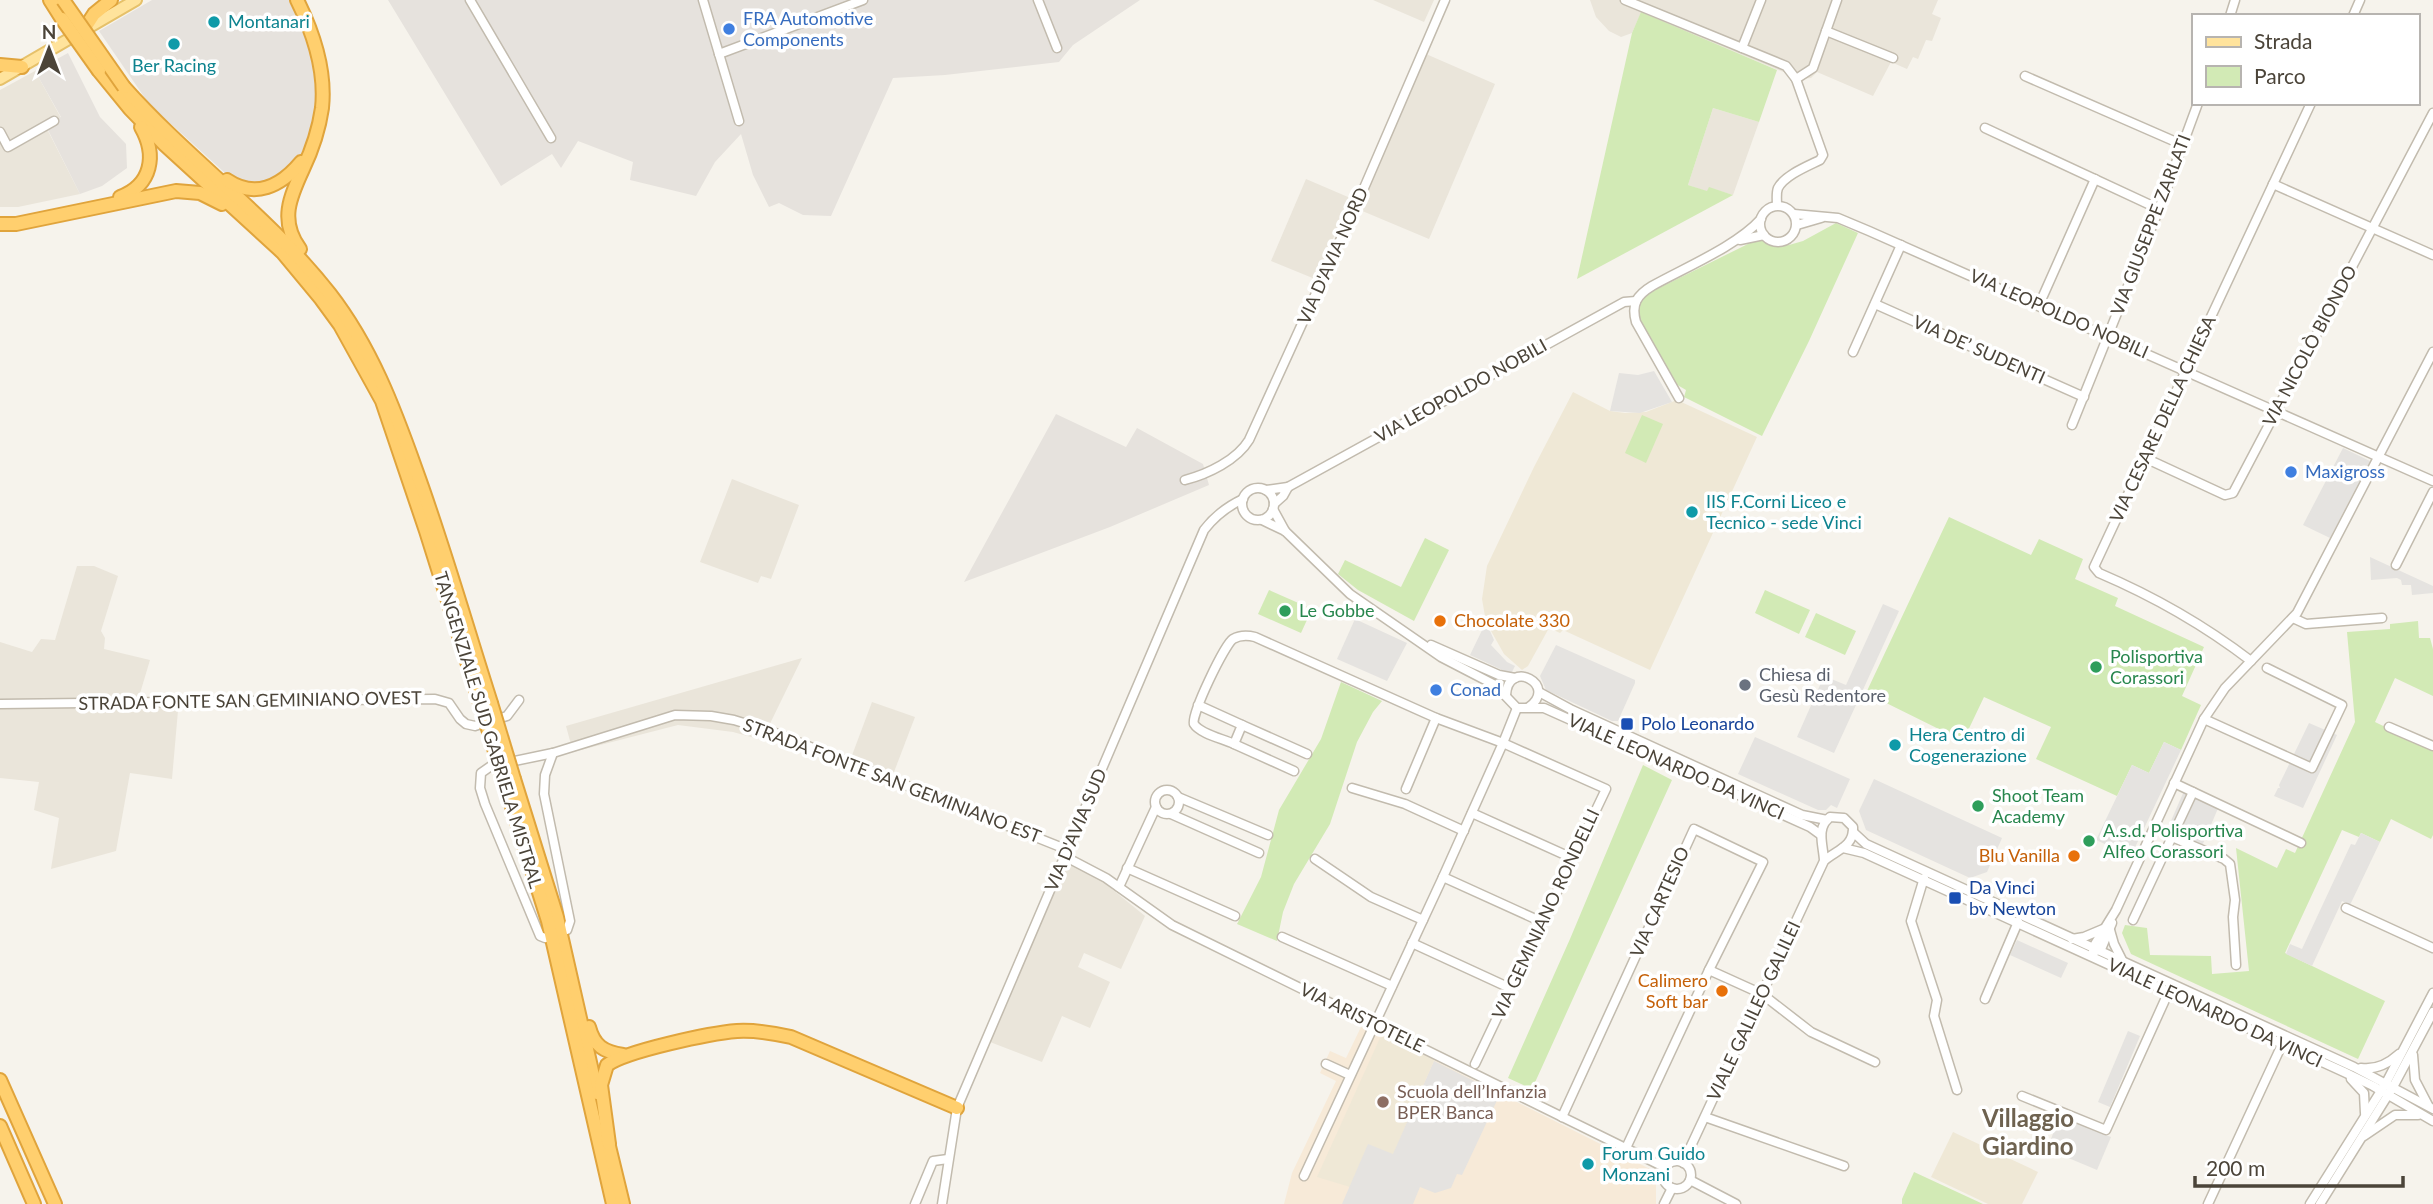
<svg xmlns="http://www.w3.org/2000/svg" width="2433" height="1204" viewBox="0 0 2433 1204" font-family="Lato,sans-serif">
  <rect width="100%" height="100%" fill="#f6f3ec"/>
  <g fill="#eae5da">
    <polygon points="1373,0 1434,0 1424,22"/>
    <polygon points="1590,0 1938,0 1932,14 1941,18 1932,41 1926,40 1918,59 1913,57 1907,69 1891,62 1873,96 1817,72 1811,78 1800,79 1641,13 1632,33 1621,37 1609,31 1596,17"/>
    <polygon points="1426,54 1495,84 1429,239 1348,205 1315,279 1271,261 1306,179 1362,203"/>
    <polygon points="35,71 61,118 46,127 80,194 18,207 0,207 0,90"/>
    <polygon points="1713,108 1759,122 1733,195 1710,188 1708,192 1688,185"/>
    <polygon points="732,479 799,505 771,579 761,576 758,583 700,562"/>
    <polygon points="77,566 94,566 118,576 101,631 105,638 104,649 150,660 138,700 179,699 172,779 130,773 116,851 51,869 59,818 34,810 39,782 0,778 0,642 32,652 41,639 55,640"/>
    <polygon points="802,658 762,740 733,732 678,725 573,752 566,726"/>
    <polygon points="872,702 915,717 894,772 851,758"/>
    <polygon points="1070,864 1096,876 1145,916 1121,969 1084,953 1078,967 1110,982 1090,1028 1062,1016 1042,1062 990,1042 1064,867"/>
  </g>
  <polygon fill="#f7ead8" points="1361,1027 1386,1036 1650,1169 1656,1177 1656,1204 1284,1204 1292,1173 1336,1081 1320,1073 1330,1051 1346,1058"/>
  <g fill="#e6e2dd">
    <polygon points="152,0 291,0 308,36 314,69 317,99 312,130 298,160 269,183 249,185 225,173 149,104 99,31"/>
    <polygon points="388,0 1140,0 1073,45 1059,62 945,75 893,78 831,216 803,215 779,203 769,207 753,175 741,134 715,162 696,196 630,180 633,162 578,141 561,168 552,154 501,186"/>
    <polygon points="68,53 100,117 126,144 127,168 102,186 80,194 46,126 61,117 35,71"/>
    <polygon points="1056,414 1126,447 1137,428 1203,464 1209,485 1110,527 964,582"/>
  </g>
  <g fill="#efe8d6">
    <polygon points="1573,392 1610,411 1625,413 1646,412 1677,400 1757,437 1650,670 1563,630 1560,633 1549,628 1528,666 1522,670 1504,654 1486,622 1482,599 1487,566 1534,467"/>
    <polygon points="1386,1036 1434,1060 1393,1155 1368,1145 1350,1187 1317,1177 1380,1038"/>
    <polygon points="1953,1132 2038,1172 2022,1204 1988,1204 1931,1177"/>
  </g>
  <g fill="#d2eab5">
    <polygon points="1641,12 1777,70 1759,122 1713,108 1688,185 1707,191 1709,187 1733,195 1577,279 1632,33"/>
    <path d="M 1836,223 L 1858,233 L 1809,341 L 1762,436 L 1684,397 L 1686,390 L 1674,383 L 1640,322 C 1636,306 1641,298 1655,290 L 1756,240 L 1789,245 L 1803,241 Z"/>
    <polygon points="1642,415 1663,424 1646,463 1625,453"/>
    <polygon points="1949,517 2031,555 2039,539 2083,559 2075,579 2118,598 2115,606 2204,647 2182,696 2201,705 2181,750 2164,742 2149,773 2132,765 2117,796 2036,759 2051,727 1984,697 1963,741 1866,693"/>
    <polygon points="1425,538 1449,550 1414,621 1358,590 1338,574 1345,560 1401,587"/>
    <polygon points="1269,590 1312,609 1301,633 1258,614"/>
    <polygon points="1765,590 1810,610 1799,634 1755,613"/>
    <polygon points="1816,613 1856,631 1845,655 1805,637"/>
    <polygon points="2418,621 2419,638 2430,638 2433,649 2433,696 2395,678 2375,722 2433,750 2433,835 2431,839 2391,819 2380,842 2361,833 2359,837 2342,830 2285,953 2385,1001 2358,1059 2131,954 2122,933 2125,925 2147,928 2150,955 2211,956 2212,974 2249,971 2236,848 2277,868 2286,849 2295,853 2355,722 2347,632 2390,629 2390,624"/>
    <polygon points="1341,682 1382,701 1373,712 1357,742 1330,824 1294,884 1283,912 1277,941 1237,924 1261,877 1279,810 1321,739"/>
    <polygon points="1643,765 1672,780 1532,1089 1508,1078 1570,939"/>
    <polygon points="1914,1172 1983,1204 1902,1204 1902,1199"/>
  </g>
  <g fill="#e5e3e0">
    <polygon points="1654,371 1672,402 1640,413 1610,411 1619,373 1638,375"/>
    <polygon points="2343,448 2370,461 2330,538 2303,525"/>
    <polygon points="2370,557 2433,586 2433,593 2412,595 2411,585 2402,585 2401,580 2397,578 2371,580"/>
    <polygon points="1883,604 1899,611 1834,753 1797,737 1824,676 1846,685"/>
    <polygon points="1355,619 1407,643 1387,681 1337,659"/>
    <polygon points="1486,622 1494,640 1491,645 1507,662 1515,666 1511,674 1470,655"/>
    <polygon points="1556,645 1635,680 1635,683 1618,721 1612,721 1546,690 1540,676"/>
    <polygon points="2309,723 2337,735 2303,808 2274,796 2278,788 2280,788 2279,785"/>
    <polygon points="1755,737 1850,779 1837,808 1831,805 1826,810 1818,810 1738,774"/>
    <polygon points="2164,742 2181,750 2131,856 2096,840 2132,765 2149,773"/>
    <polygon points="1874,779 2002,838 1987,872 1970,878 1866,830 1859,811"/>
    <polygon points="2184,791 2219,806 2202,846 2167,830"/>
    <polygon points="2361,833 2380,842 2350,905 2342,901 2312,966 2286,954 2290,944 2302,949 2351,844 2355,845"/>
    <polygon points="2017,940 2068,963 2061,978 2010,955"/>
    <polygon points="2128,1031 2140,1036 2110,1107 2098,1102"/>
    <polygon points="1434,1061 1500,1094 1462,1175 1457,1174 1451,1188 1435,1193 1420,1187 1413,1204 1342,1204 1368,1144 1393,1154"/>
    <polygon points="2060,1116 2111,1137 2097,1170 2047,1149"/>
  </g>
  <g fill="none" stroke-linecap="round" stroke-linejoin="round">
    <defs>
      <g id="minor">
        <polyline points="470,0 551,138"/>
        <polyline points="703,0 739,121"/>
        <polyline points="1038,0 1057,48"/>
        <polyline points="1625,0 1786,66 1796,79 1813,68 1837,0"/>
        <polyline points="2230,16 2235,0"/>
        <polyline points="2353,16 2360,0"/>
        <polyline points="1826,31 1893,58"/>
        <polyline points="1742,48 1761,0"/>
        <polyline points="719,54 863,0"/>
        <polyline points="2025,76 2183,145"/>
        <polyline points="1985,128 2159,209"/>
        <polyline points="0,132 8,147 54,121"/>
        <polyline points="2273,184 2433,255"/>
        <path d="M 1777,205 C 1777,200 1776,193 1778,188 C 1785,175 1808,166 1820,160 L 1823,155 L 1796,79"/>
        <circle cx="1778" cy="224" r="18"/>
        <polyline points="1794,214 1838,218 1869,231 2433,481"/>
        <polyline points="1797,225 1821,218"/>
        <polyline points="1740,240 1764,235"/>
        <polyline points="1875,304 2084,397"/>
        <polyline points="2039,305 2095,179"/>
        <polyline points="1853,352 1901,245"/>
        <path d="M 1679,398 L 1636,322 C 1631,304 1637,295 1652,286 C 1684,268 1737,246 1761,219"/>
        <polyline points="2072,425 2159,209 2198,103"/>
        <polyline points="2145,458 2225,495 2233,493 2433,113"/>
        <path d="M 1185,480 C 1208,474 1237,460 1249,440 L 1364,188 L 1445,0"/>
        <polyline points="1288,487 1624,302 1636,301"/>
        <circle cx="1258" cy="504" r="16"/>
        <polyline points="1266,490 1288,487 1283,496 1274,504"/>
        <polyline points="1273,509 1285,531"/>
        <polyline points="1262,520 1285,531 1350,594 1441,657 1495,685 1517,708 1544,708 1810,827 1821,835"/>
        <polyline points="2396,565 2433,492"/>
        <polyline points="2293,618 2306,624 2382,618"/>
        <polyline points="1431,645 1499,675 1515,678"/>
        <path d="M 2251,661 C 2204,625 2153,596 2099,573 L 2094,567 L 2311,103"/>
        <polyline points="1539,692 1572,710 1802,815 1827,820"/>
        <path d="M 1506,695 C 1508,658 1559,685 1529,707"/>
        <polyline points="0,704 435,699 449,703 460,719 466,724 475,726 507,716 519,700"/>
        <path d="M 1198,705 L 1242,725 L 1234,744 C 1224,739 1200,734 1194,724 C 1190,716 1225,644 1233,639 C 1240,635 1247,635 1255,637 L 1436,718 L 1503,743 L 1606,789 L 1475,1064"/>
        <polyline points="2204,719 2312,768 2342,705 2267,668"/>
        <polyline points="1242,725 1307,754"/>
        <polyline points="2389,727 2433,746"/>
        <polyline points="1234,744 1294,771"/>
        <polyline points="553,753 545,775 544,794 570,921 567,930"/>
        <polyline points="2174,783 2301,843"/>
        <polyline points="1352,788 1405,804 1464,831"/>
        <polyline points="1406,789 1436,718"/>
        <circle cx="1167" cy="802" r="12"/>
        <polyline points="1178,797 1268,835"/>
        <polyline points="1472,813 1572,858"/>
        <polyline points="1171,814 1259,853"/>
        <polyline points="1853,832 1866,844 2354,1067 2433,1109"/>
        <polyline points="2172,837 2224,859 2230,864 2235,900 2233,917 2236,965"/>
        <polyline points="1843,848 1864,853 2344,1072 2373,1086 2433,1121"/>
        <polyline points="1064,856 1106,878 1172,925 1666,1168"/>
        <polyline points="1315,859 1371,897 1423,920"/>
        <polyline points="1127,868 1235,916"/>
        <polyline points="1443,877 1542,922"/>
        <polyline points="1924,878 1911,921 1937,1000 1934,1016 1957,1090"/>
        <polyline points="1119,887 1156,807"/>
        <polyline points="2346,908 2433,948"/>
        <polyline points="2133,920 2193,792"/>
        <polyline points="2110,930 2114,944 2123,962"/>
        <polyline points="1282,937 1392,986"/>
        <polyline points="545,938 540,936 485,804 480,788 481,773 491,766 553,753 675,715 711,716 734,720 773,732 1068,850"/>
        <polyline points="2072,939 2084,937 2103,929"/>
        <polyline points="1412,943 1512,989"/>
        <polyline points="2096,951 2095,944 2116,910 2204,719 2225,688 2297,613 2433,352"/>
        <polyline points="2093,952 2102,947 2112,923"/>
        <polyline points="1709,970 1762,994 1811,1032 1875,1062"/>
        <polyline points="1985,999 2018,922"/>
        <polyline points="2413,1055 2415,1080 2428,1105"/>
        <polyline points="1326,1064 1350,1075"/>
        <path d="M 2361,1068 C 2376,1070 2388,1064 2399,1054"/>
        <polyline points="2351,1079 2364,1093 2365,1113"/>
        <polyline points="2022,1096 2106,1130 2169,991"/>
        <polyline points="1562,1117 1694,829 1763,862 1709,970 1626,1148"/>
        <polyline points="1705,1117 1844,1166"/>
        <polyline points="2364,1136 2395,1115 2418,1115"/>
        <circle cx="1677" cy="1175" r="14"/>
        <path d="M 1683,1163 L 1824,861 C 1836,850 1854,847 1853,827 L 1844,818 L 1830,817 C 1816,828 1823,844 1824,860"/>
        <polyline points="1304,1176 1443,877 1503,743 1517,708"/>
        <polyline points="1690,1180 1736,1204"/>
        <polyline points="915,1204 933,1161 948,1159"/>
        <path d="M 942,1204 L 957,1108 L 1204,530 C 1214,517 1228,506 1243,499"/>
        <polyline points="1664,1204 1672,1188"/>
        <polyline points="2208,1204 2279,1051 2285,1043"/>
        <polyline points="2310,1204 2386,1083 2433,993"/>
        <polyline points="2320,1204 2393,1087 2433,1012"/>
      </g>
      <polyline id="major" points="0,79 136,0"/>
      <g id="highway">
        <polyline points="50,0 62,19"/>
        <path d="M 297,0 C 314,34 326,70 322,108 C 319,129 312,150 303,169 C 290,197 279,221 300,249"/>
        <polyline points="83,31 94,14 111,0"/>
        <polyline points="0,65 22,67"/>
        <polyline points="99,71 130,109 164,144 282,252 321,299 340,325 382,401 426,531 481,706"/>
        <path d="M 124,87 C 190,161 269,216 330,294 C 371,347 394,408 416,470 C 444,547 466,625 491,703"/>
        <path d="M 227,180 C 255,199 281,186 301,162"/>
        <path d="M 120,197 C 152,185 157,155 141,127"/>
        <polyline points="0,224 16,224 176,191 200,193 222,204"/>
        <polyline points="514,779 557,917 597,1093"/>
        <polyline points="504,781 548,921 613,1204"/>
        <path d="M 589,1027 C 594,1046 604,1052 623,1055"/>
        <polyline points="0,1080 55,1204"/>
        <polyline points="0,1126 34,1204"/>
        <polyline points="607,1138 623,1204"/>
        <path d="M 609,1144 L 601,1085 L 607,1065 C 626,1051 711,1033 737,1031 C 755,1030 773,1033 791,1037 L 957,1108"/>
      </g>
    </defs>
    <use href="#minor" stroke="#c2bbae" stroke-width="11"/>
    <use href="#major" stroke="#e6c16a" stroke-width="14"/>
    <use href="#highway" stroke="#e0a43c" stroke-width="16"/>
    <use href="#minor" stroke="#fff" stroke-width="8"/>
    <use href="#major" stroke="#ffe39c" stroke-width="10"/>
    <use href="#highway" stroke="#ffcf6e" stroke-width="12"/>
    <defs>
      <g id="highway-bridge">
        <polyline points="63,0 124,87"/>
        <polyline points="62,19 99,71"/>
        <polyline points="491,703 514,779"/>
        <polyline points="481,706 504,781"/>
      </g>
    </defs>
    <use href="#highway-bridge" stroke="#e0a43c" stroke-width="16" stroke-linecap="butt"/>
    <use href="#highway-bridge" stroke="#ffcf6e" stroke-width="12"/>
  </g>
  <g fill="#0f9aa8" stroke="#fff" stroke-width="2.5">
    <circle cx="214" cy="22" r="7"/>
    <circle cx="174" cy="44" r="7"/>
    <circle cx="1692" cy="512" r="7"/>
    <circle cx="1895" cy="745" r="7"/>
    <circle cx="1588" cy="1164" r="7"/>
  </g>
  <g fill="#3f7fe0" stroke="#fff" stroke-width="2.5">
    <circle cx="729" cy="29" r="7"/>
    <circle cx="2291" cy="472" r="7"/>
    <circle cx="1436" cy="690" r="7"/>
  </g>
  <g fill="#2e9e5b" stroke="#fff" stroke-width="2.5">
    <circle cx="1285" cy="611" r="7"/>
    <circle cx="2096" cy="667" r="7"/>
    <circle cx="1978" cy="806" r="7"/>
    <circle cx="2089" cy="841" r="7"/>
  </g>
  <g fill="#e8710a" stroke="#fff" stroke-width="2.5">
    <circle cx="1440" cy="621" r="7"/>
    <circle cx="2074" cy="856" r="7"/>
    <circle cx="1722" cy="991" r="7"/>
  </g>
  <circle fill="#6b7280" stroke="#fff" stroke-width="2.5" cx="1745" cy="685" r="7"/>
  <g fill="#1a4fb4" stroke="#fff" stroke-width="2.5">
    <rect x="1620" y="717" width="14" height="14" rx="3.5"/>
    <rect x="1948" y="891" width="14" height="14" rx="3.5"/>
  </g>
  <circle fill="#8d6e63" stroke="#fff" stroke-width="2.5" cx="1383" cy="1102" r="7"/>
  <g text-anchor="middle" stroke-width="7" stroke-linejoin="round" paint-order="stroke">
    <g font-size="18" fill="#366cbe" stroke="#fff" text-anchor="start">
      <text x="743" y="25">FRA Automotive<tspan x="743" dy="21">Components</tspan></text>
      <text x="2305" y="478">Maxigross</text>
      <text x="1450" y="696">Conad</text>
    </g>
    <g font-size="18" fill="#0d838f" stroke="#fff" text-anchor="start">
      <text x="228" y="28">Montanari</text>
      <text x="174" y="72" text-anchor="middle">Ber Racing</text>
      <text x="1706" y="508">IIS F.Corni Liceo e<tspan x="1706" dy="21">Tecnico - sede Vinci</tspan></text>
      <text x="1909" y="741">Hera Centro di<tspan x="1909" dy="21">Cogenerazione</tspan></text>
      <text x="1602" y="1160">Forum Guido<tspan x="1602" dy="21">Monzani</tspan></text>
    </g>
    <g font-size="18" fill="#4b4439" stroke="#fff">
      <text transform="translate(2151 225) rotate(-69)" y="6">VIA GIUSEPPE ZARLATI</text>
      <text transform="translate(1333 256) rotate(-66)" y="6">VIA D'AVIA NORD</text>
      <text transform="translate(2059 314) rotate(24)" y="6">VIA LEOPOLDO NOBILI</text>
      <text transform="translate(2310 346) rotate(-62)" y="6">VIA NICOLÒ BIONDO</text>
      <text transform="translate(1979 350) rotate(24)" y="6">VIA DE’ SUDENTI</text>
      <text transform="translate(1461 391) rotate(-29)" y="6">VIA LEOPOLDO NOBILI</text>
      <text transform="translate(2163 419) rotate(-65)" y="6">VIA CESARE DELLA CHIESA</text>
      <text transform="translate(250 701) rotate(-1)" y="6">STRADA FONTE SAN GEMINIANO OVEST</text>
      <text transform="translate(488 730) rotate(73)" y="6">TANGENZIALE SUD GABRIELA MISTRAL</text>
      <text transform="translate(1676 767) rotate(24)" y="6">VIALE LEONARDO DA VINCI</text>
      <text transform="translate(892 781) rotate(21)" y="6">STRADA FONTE SAN GEMINIANO EST</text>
      <text transform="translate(1076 830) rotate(-67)" y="6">VIA D'AVIA SUD</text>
      <text transform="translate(1660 902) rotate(-66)" y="6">VIA CARTESIO</text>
      <text transform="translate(1546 914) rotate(-65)" y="6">VIA GEMINIANO RONDELLI</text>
      <text transform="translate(1754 1011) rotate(-65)" y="6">VIALE GALILEO GALILEI</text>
      <text transform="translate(2215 1013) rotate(25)" y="6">VIALE LEONARDO DA VINCI</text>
      <text transform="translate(1362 1018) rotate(26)" y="6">VIA ARISTOTELE</text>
    </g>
    <g font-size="18" fill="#27864d" stroke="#fff" text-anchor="start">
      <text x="1299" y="617">Le Gobbe</text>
      <text x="2110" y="663">Polisportiva<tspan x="2110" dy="21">Corassori</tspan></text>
      <text x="1992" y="802">Shoot Team<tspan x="1992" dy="21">Academy</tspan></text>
      <text x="2103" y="837">A.s.d. Polisportiva<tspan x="2103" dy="21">Alfeo Corassori</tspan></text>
    </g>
    <g font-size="18" fill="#c56008" stroke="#fff" text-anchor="end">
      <text x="1454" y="627" text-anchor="start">Chocolate 330</text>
      <text x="2060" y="862">Blu Vanilla</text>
      <text x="1708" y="987">Calimero<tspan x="1708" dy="21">Soft bar</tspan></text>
    </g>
    <g font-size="18" fill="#5b616d" stroke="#fff" text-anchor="start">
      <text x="1759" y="681">Chiesa di<tspan x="1759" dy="21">Gesù Redentore</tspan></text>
    </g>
    <g font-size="18" fill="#164399" stroke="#fff" text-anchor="start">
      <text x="1641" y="730">Polo Leonardo</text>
      <text x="1969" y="894">Da Vinci<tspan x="1969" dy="21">bv Newton</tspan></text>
    </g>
    <g font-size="18" fill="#785e54" stroke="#fff" text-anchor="start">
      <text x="1397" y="1098">Scuola dell’Infanzia<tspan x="1397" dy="21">BPER Banca</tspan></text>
    </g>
    <g font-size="24" font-weight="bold" fill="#6e6250" stroke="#fff">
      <text x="2028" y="1127">Villaggio<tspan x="2028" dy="28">Giardino</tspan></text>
    </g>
  </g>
  <rect x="2192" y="14" width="228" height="91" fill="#ffffff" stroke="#b7b4b0" stroke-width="2"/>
  <rect x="2206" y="37" width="35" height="10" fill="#ffe39c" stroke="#b7b4b0" stroke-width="2"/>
  <text x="2254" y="49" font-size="21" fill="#4b4439">Strada</text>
  <rect x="2206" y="66" width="35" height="21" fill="#d2eab5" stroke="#b7b4b0" stroke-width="2"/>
  <text x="2254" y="84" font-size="21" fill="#4b4439">Parco</text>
  <g transform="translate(49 49)" stroke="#ffffff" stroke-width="5" paint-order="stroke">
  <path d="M0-5L12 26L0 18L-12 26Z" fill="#4b4439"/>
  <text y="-10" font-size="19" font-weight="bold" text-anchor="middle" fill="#4b4439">N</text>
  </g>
  <path d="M2195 1176v10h208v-10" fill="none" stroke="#4b4439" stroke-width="3.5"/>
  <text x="2206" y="1176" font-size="21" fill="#4b4439" stroke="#ffffff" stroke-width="5" paint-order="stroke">200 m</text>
</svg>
